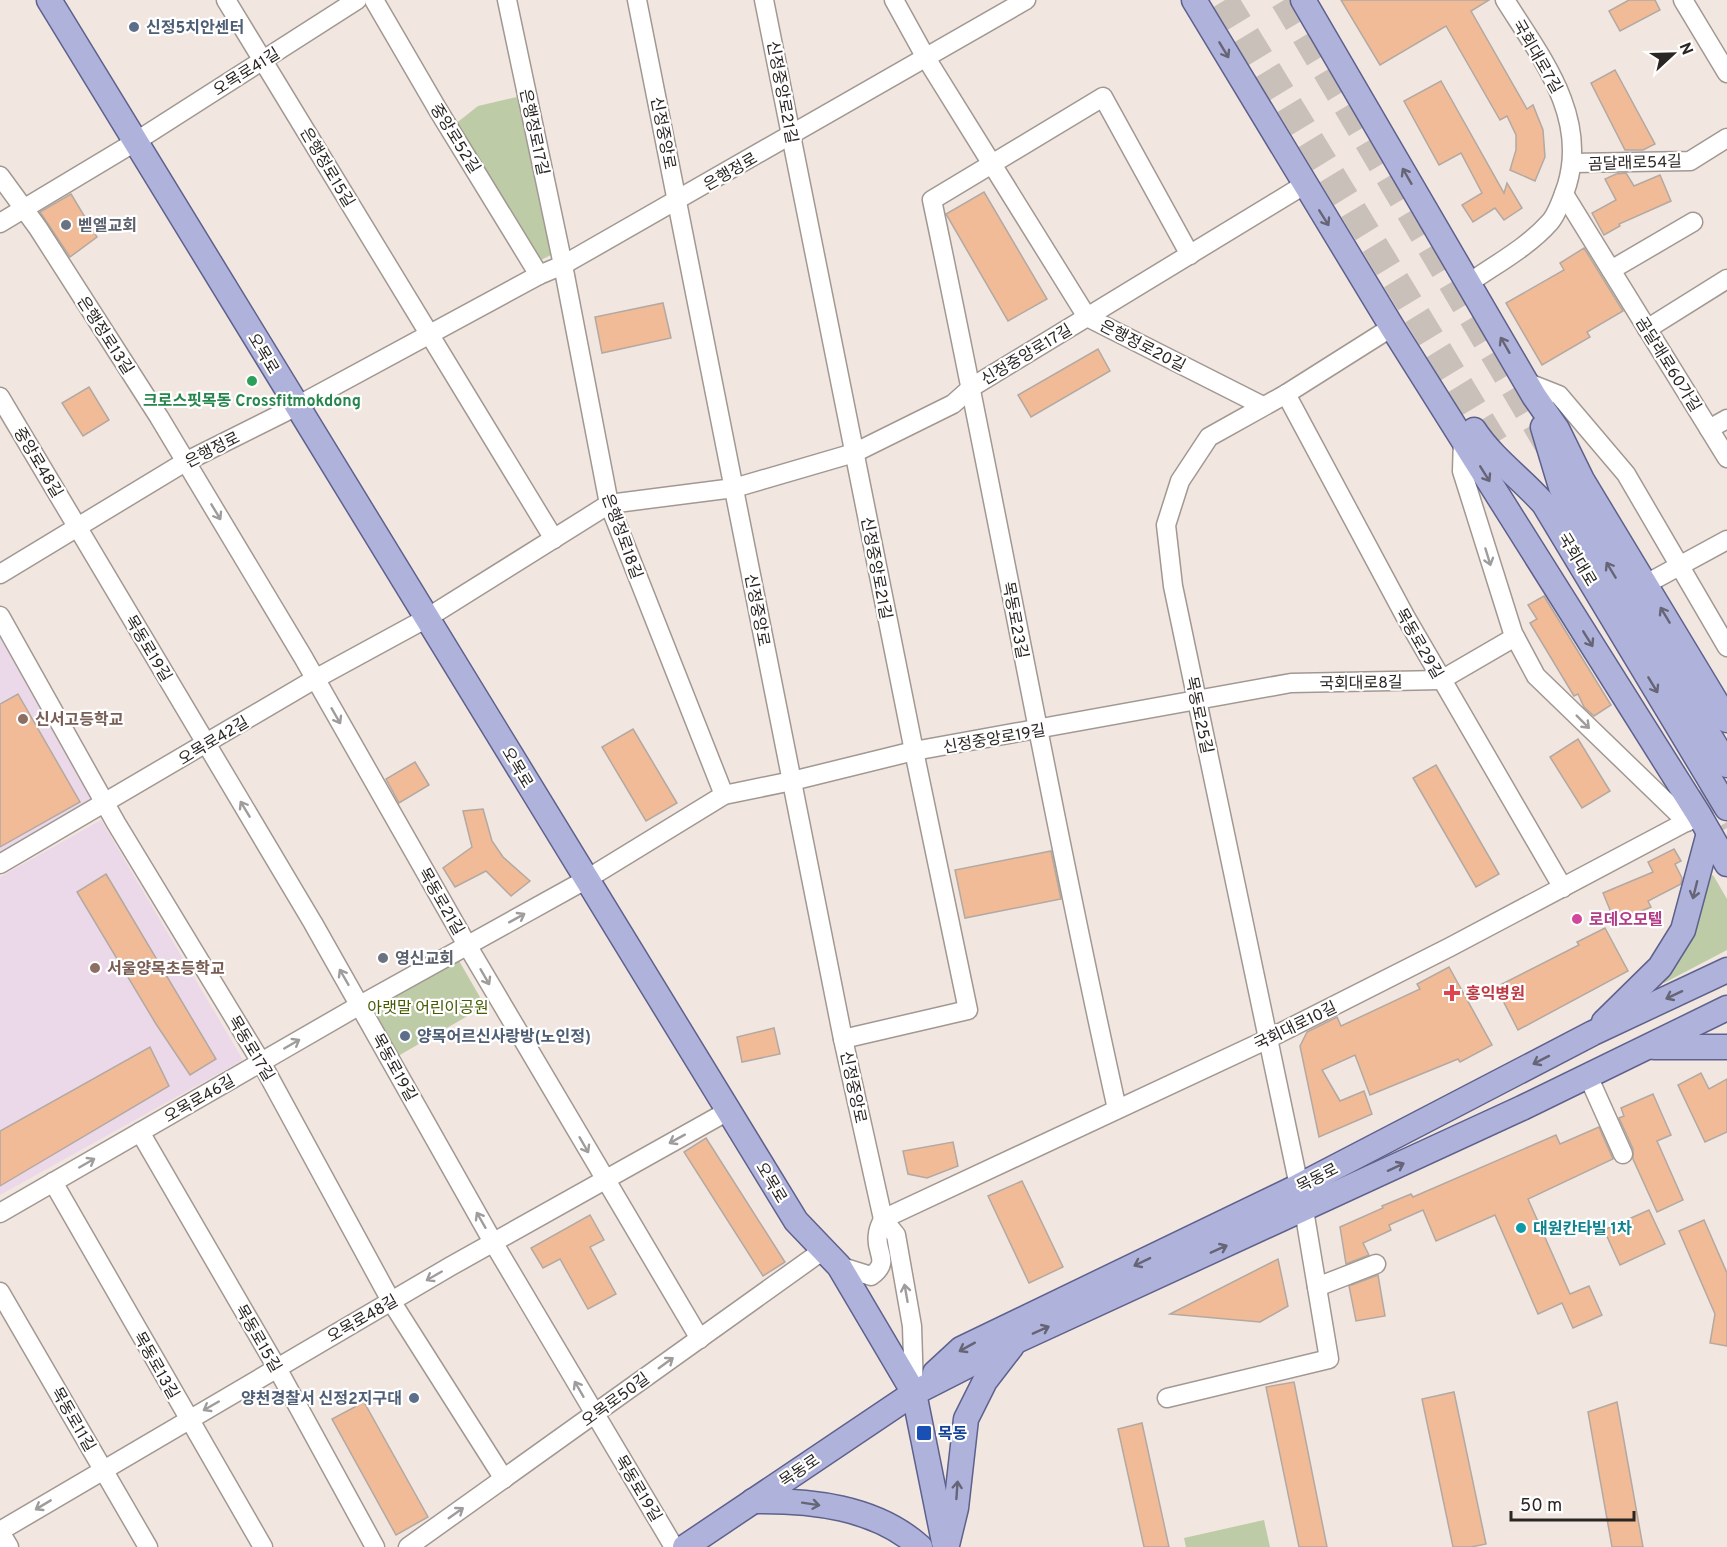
<svg xmlns="http://www.w3.org/2000/svg" width="1727" height="1547" viewBox="0 0 1727 1547" font-family="Overpass,'Noto Sans KR',sans-serif">
  <rect width="100%" height="100%" fill="#f2e7e0"/>
  <g fill="#ebd9ea">
    <polygon points="0,637 91,800 0,853"/>
    <polygon points="101,820 243,1060 0,1195 0,877"/>
  </g>
  <g fill="#bdcba6">
    <polygon points="517,97 551,255 541,260 454,125 478,106"/>
    <polygon points="1713,875 1727,899 1727,950 1664,983 1660,978 1705,881"/>
    <polygon points="458,959 485,1006 398,1056 371,1009"/>
    <polygon points="1264,1520 1270,1547 1186,1547 1184,1538"/>
  </g>
  <g fill="#f0bb96" stroke="#b3a9a2" stroke-width="1.5">
    <polygon points="1341,0 1489,0 1471,11 1527,109 1533,105 1543,130 1545,157 1535,181 1510,170 1516,150 1516,135 1507,116 1500,120 1446,26 1380,65"/>
    <polygon points="1629,0 1655,0 1660,10 1620,31 1609,11"/>
    <polygon points="1615,70 1655,144 1643,150 1625,150 1591,83"/>
    <polygon points="1441,81 1504,193 1507,183 1522,208 1504,220 1495,208 1473,222 1462,205 1482,193 1461,153 1439,165 1404,101"/>
    <polygon points="1626,173 1634,186 1660,175 1671,201 1619,224 1620,226 1604,235 1592,213 1616,200 1605,179 1616,174"/>
    <polygon points="984,192 1047,299 1008,321 946,214"/>
    <polygon points="71,194 97,237 70,257 40,212"/>
    <polygon points="1584,248 1623,311 1587,332 1590,337 1542,365 1506,303 1564,270 1560,263"/>
    <polygon points="663,303 671,338 602,353 595,317"/>
    <polygon points="1098,349 1110,371 1031,417 1018,395"/>
    <polygon points="89,387 109,420 83,436 62,403"/>
    <polygon points="1544,596 1611,705 1594,716 1584,707 1578,694 1574,696 1530,623 1537,619 1528,605"/>
    <polygon points="18,694 80,802 0,847 0,704"/>
    <polygon points="633,729 677,803 646,821 602,747"/>
    <polygon points="1578,739 1610,791 1582,808 1550,757"/>
    <polygon points="415,762 429,785 399,803 386,779"/>
    <polygon points="1436,765 1499,874 1476,887 1413,778"/>
    <polygon points="483,809 492,841 503,857 530,881 511,896 486,871 455,887 443,868 472,847 463,811"/>
    <polygon points="1674,849 1681,861 1675,864 1682,878 1681,884 1648,901 1651,907 1615,922 1603,893 1653,872 1648,862"/>
    <polygon points="1051,851 1061,899 965,918 955,870"/>
    <polygon points="106,874 216,1059 190,1075 156,1024 77,892"/>
    <polygon points="1605,928 1628,971 1518,1030 1496,987 1579,945 1577,942"/>
    <polygon points="1449,967 1492,1045 1460,1062 1458,1059 1370,1095 1355,1055 1322,1070 1340,1101 1364,1091 1372,1114 1319,1137 1300,1046 1307,1032 1337,1017 1341,1026 1420,989 1417,984"/>
    <polygon points="774,1028 780,1054 742,1062 737,1037"/>
    <polygon points="150,1047 169,1086 0,1186 0,1131"/>
    <polygon points="1701,1073 1709,1089 1727,1079 1727,1132 1705,1142 1678,1085"/>
    <polygon points="1653,1094 1671,1135 1657,1141 1683,1200 1657,1212 1633,1159 1633,1149 1619,1118 1624,1116 1621,1108"/>
    <polygon points="1599,1127 1613,1159 1528,1199 1570,1294 1589,1286 1602,1315 1573,1328 1562,1303 1538,1314 1495,1215 1436,1241 1423,1210 1389,1225 1391,1230 1363,1243 1369,1255 1346,1264 1340,1227 1383,1208 1382,1206 1411,1194 1413,1197 1556,1135 1560,1144"/>
    <polygon points="706,1138 785,1262 763,1276 684,1152"/>
    <polygon points="953,1142 958,1166 927,1178 908,1174 903,1151"/>
    <polygon points="1022,1181 1063,1267 1029,1283 988,1196"/>
    <polygon points="1649,1210 1665,1244 1620,1265 1604,1230"/>
    <polygon points="590,1215 604,1240 590,1247 616,1294 588,1309 560,1259 543,1268 531,1248"/>
    <polygon points="1704,1220 1727,1273 1727,1346 1710,1343 1715,1314 1679,1231"/>
    <polygon points="1278,1259 1288,1306 1260,1322 1170,1314"/>
    <polygon points="1378,1275 1385,1316 1356,1321 1349,1286"/>
    <polygon points="1294,1382 1327,1547 1299,1547 1266,1387"/>
    <polygon points="1454,1392 1486,1544 1471,1547 1453,1547 1422,1399"/>
    <polygon points="364,1402 428,1517 396,1535 332,1419"/>
    <polygon points="1617,1402 1643,1547 1612,1547 1588,1412"/>
    <polygon points="1142,1423 1169,1547 1144,1547 1118,1429"/>
  </g>
  <g fill="none" stroke-linecap="round" stroke-linejoin="round">
    <g stroke="#cac0ba" stroke-width="27" stroke-dasharray="27 14" stroke-linecap="butt">
      <polyline points="1225,0 1501,453"/>
      <polyline points="1284,0 1552,452"/>
      <polyline points="1704,788 1727,828"/>
    </g>
    <defs>
      <g id="minor">
        <polyline points="226,0 554,539"/>
        <polyline points="374,0 438,110 539,275"/>
        <polyline points="507,0 563,265 609,504 724,795"/>
        <polyline points="637,0 843,1039 883,1219 896,1235 912,1326 914,1390"/>
        <polyline points="764,0 914,751 968,1010 843,1039"/>
        <polyline points="894,0 926,58 1087,317 1263,406"/>
        <polyline points="1683,0 1727,73"/>
        <polyline points="1573,163 1690,161 1727,138"/>
        <polyline points="0,176 38,228 159,417 303,657 467,945 700,1339"/>
        <polyline points="1564,194 1727,458"/>
        <polyline points="0,223 135,142 357,0"/>
        <polyline points="1611,270 1693,222"/>
        <path d="M 1469,283 C 1496,264 1528,247 1550,222 C 1558,213 1563,196 1567,185 C 1588,115 1540,56 1505,0"/>
        <polyline points="1647,329 1727,279"/>
        <polyline points="1526,382 1559,395 1626,474 1727,647"/>
        <polyline points="1286,394 1405,616 1563,888"/>
        <polyline points="0,397 313,923 493,1242 674,1547"/>
        <polyline points="1709,429 1727,419"/>
        <polyline points="1463,439 1462,471 1513,633 1536,676 1687,822"/>
        <polyline points="0,574 185,462 297,406 539,275 563,265 1026,0"/>
        <polyline points="1646,584 1727,540"/>
        <polyline points="0,616 116,823 261,1062 391,1301 504,1479"/>
        <polyline points="0,864 315,679 427,618 609,504 734,488 854,453 953,404 972,387 1304,185"/>
        <polyline points="1588,1076 1623,1154"/>
        <path d="M 1117,1109 C 1050,807 996,503 932,200 L 1103,97 L 1190,255"/>
        <polyline points="140,1132 277,1368 375,1547"/>
        <polyline points="53,1182 263,1547"/>
        <polyline points="0,1213 360,1005 587,879 724,795 792,781 914,751 1291,683 1441,680 1515,637"/>
        <polyline points="883,1219 1268,1039 1450,947 1699,815"/>
        <path d="M 839,1266 L 871,1276 C 892,1261 874,1252 878,1234 C 878,1229 881,1224 883,1219"/>
        <polyline points="1317,1287 1376,1264"/>
        <polyline points="0,1292 148,1547"/>
        <polyline points="1167,1398 1329,1359 1304,1210 1173,586 1166,525 1180,481 1209,437 1286,394 1392,327"/>
        <polyline points="0,1531 451,1266 728,1111"/>
        <polyline points="0,1532 9,1547"/>
        <polyline points="408,1547 822,1251"/>
      </g>
      <g id="major">
        <polyline points="49,0 796,1221 839,1266 914,1393 945,1547"/>
        <polyline points="1194,0 1392,327 1699,815 1727,864"/>
        <polyline points="1303,0 1534,396 1557,429 1582,480 1727,720"/>
        <polyline points="1543,427 1561,487 1727,765"/>
        <path d="M 1474,430 C 1493,459 1521,478 1544,504 L 1727,808"/>
        <polyline points="1604,1022 1660,967 1683,930 1709,833"/>
        <polyline points="1654,1047 1727,1047"/>
        <polyline points="935,1373 961,1349 1299,1186 1593,1033 1727,970"/>
        <path d="M 753,1501 C 811,1500 876,1507 920,1547"/>
        <polyline points="947,1545 956,1508 966,1419 985,1381 1012,1346"/>
        <polyline points="685,1547 914,1393 1016,1341 1522,1108 1727,1008"/>
      </g>
    </defs>
    <use href="#minor" stroke="#a29892" stroke-width="21"/>
    <use href="#major" stroke="#5e618c" stroke-width="27"/>
    <use href="#minor" stroke="#fff" stroke-width="18"/>
    <use href="#major" stroke="#afb3dc" stroke-width="24"/>
  </g>
  <defs><path id="oneway-shaft" d="M-6 0H5M1.5-3L5.5 0L1.5 3" fill="none" stroke-width="1.6" stroke-linecap="round" stroke-linejoin="round" transform="scale(1.5)"/></defs>
  <g stroke="#666576">
    <use href="#oneway-shaft" transform="translate(1224 50) rotate(59)"/>
    <use href="#oneway-shaft" transform="translate(1407 176) rotate(-120)"/>
    <use href="#oneway-shaft" transform="translate(1324 218) rotate(58)"/>
    <use href="#oneway-shaft" transform="translate(1505 345) rotate(-120)"/>
    <use href="#oneway-shaft" transform="translate(1485 474) rotate(58)"/>
    <use href="#oneway-shaft" transform="translate(1611 570) rotate(-121)"/>
    <use href="#oneway-shaft" transform="translate(1665 615) rotate(-121)"/>
    <use href="#oneway-shaft" transform="translate(1588 639) rotate(58)"/>
    <use href="#oneway-shaft" transform="translate(1653 685) rotate(59)"/>
    <use href="#oneway-shaft" transform="translate(1695 890) rotate(104)"/>
    <use href="#oneway-shaft" transform="translate(1674 995) rotate(155)"/>
    <use href="#oneway-shaft" transform="translate(1541 1060) rotate(153)"/>
    <use href="#oneway-shaft" transform="translate(1396 1167) rotate(-25)"/>
    <use href="#oneway-shaft" transform="translate(1219 1249) rotate(-24)"/>
    <use href="#oneway-shaft" transform="translate(1142 1262) rotate(154)"/>
    <use href="#oneway-shaft" transform="translate(1041 1330) rotate(-24)"/>
    <use href="#oneway-shaft" transform="translate(967 1347) rotate(151)"/>
    <use href="#oneway-shaft" transform="translate(957 1490) rotate(-86)"/>
    <use href="#oneway-shaft" transform="translate(811 1504) rotate(9)"/>
  </g>
  <g stroke="#9f9d9c">
    <use href="#oneway-shaft" transform="translate(216 512) rotate(59)"/>
    <use href="#oneway-shaft" transform="translate(1488 557) rotate(73)"/>
    <use href="#oneway-shaft" transform="translate(336 716) rotate(60)"/>
    <use href="#oneway-shaft" transform="translate(1583 722) rotate(45)"/>
    <use href="#oneway-shaft" transform="translate(245 809) rotate(-121)"/>
    <use href="#oneway-shaft" transform="translate(517 918) rotate(-29)"/>
    <use href="#oneway-shaft" transform="translate(344 977) rotate(-120)"/>
    <use href="#oneway-shaft" transform="translate(485 977) rotate(60)"/>
    <use href="#oneway-shaft" transform="translate(292 1044) rotate(-30)"/>
    <use href="#oneway-shaft" transform="translate(677 1139) rotate(151)"/>
    <use href="#oneway-shaft" transform="translate(584 1145) rotate(60)"/>
    <use href="#oneway-shaft" transform="translate(87 1163) rotate(-30)"/>
    <use href="#oneway-shaft" transform="translate(481 1220) rotate(-120)"/>
    <use href="#oneway-shaft" transform="translate(434 1276) rotate(150)"/>
    <use href="#oneway-shaft" transform="translate(906 1293) rotate(-100)"/>
    <use href="#oneway-shaft" transform="translate(666 1363) rotate(-36)"/>
    <use href="#oneway-shaft" transform="translate(579 1389) rotate(-120)"/>
    <use href="#oneway-shaft" transform="translate(211 1406) rotate(150)"/>
    <use href="#oneway-shaft" transform="translate(43 1505) rotate(149)"/>
    <use href="#oneway-shaft" transform="translate(456 1513) rotate(-35)"/>
  </g>
  <g fill="#5c6f8a" stroke="#fff" stroke-width="2">
    <circle cx="134" cy="27" r="6"/>
    <circle cx="405" cy="1036" r="6"/>
    <circle cx="414" cy="1398" r="6"/>
  </g>
  <g fill="#6b7280" stroke="#fff" stroke-width="2">
    <circle cx="66" cy="225" r="6"/>
    <circle cx="383" cy="958" r="6"/>
  </g>
  <circle fill="#2e9e5b" stroke="#fff" stroke-width="2" cx="252" cy="381" r="6"/>
  <g fill="#8d6e63" stroke="#fff" stroke-width="2">
    <circle cx="23" cy="719" r="6"/>
    <circle cx="95" cy="968" r="6"/>
  </g>
  <circle fill="#d1479c" stroke="#fff" stroke-width="2" cx="1577" cy="919" r="6"/>
  <path fill="#e0444e" stroke="#fff" stroke-width="2" d="M1449 984h6v6h6v6h-6v6h-6v-6h-6v-6h6z"/>
  <circle fill="#0f9aa8" stroke="#fff" stroke-width="2" cx="1521" cy="1228" r="6"/>
  <rect fill="#1a4fb4" stroke="#fff" stroke-width="2" x="916" y="1425" width="16" height="16" rx="3"/>
  <g text-anchor="middle" stroke-width="4.5" stroke-linejoin="round" paint-order="stroke">
    <g font-size="16" font-weight="bold" fill="#4e5e75" stroke="#fff" text-anchor="start">
      <text x="146" y="33">신정5치안센터</text>
      <text x="417" y="1042">양목어르신사랑방(노인정)</text>
      <text x="402" y="1404" text-anchor="end">양천경찰서 신정2지구대</text>
    </g>
    <g font-size="16" fill="#2a2623" stroke="#fff">
      <text transform="translate(1538 56) rotate(60)" y="6">국회대로7길</text>
      <text transform="translate(246 71) rotate(-32)" y="6">오목로41길</text>
      <text transform="translate(783 92) rotate(79)" y="6">신정중앙로21길</text>
      <text transform="translate(535 132) rotate(78)" y="6">은행정로17길</text>
      <text transform="translate(664 133) rotate(79)" y="6">신정중앙로</text>
      <text transform="translate(456 138) rotate(58)" y="6">중앙로52길</text>
      <text transform="translate(1635 162) rotate(-2)" y="6">곰달래로54길</text>
      <text transform="translate(328 167) rotate(59)" y="6">은행정로15길</text>
      <text transform="translate(730 171) rotate(-30)" y="6">은행정로</text>
      <text transform="translate(106 335) rotate(57)" y="6">은행정로13길</text>
      <text transform="translate(1143 345) rotate(27)" y="6">은행정로20길</text>
      <text transform="translate(264 353) rotate(59)" y="6">오목로</text>
      <text transform="translate(1026 354) rotate(-31)" y="6">신정중앙로17길</text>
      <text transform="translate(1669 364) rotate(58)" y="6">곰달래로60가길</text>
      <text transform="translate(212 449) rotate(-27)" y="6">은행정로</text>
      <text transform="translate(39 462) rotate(59)" y="6">중앙로48길</text>
      <text transform="translate(623 536) rotate(70)" y="6">은행정로18길</text>
      <text transform="translate(1578 559) rotate(59)" y="6">국회대로</text>
      <text transform="translate(877 568) rotate(79)" y="6">신정중앙로21길</text>
      <text transform="translate(758 610) rotate(79)" y="6">신정중앙로</text>
      <text transform="translate(1016 620) rotate(79)" y="6">목동로23길</text>
      <text transform="translate(1420 643) rotate(60)" y="6">목동로29길</text>
      <text transform="translate(149 648) rotate(59)" y="6">목동로19길</text>
      <text transform="translate(1361 682) rotate(-1)" y="6">국회대로8길</text>
      <text transform="translate(1200 715) rotate(78)" y="6">목동로25길</text>
      <text transform="translate(994 738) rotate(-10)" y="6">신정중앙로19길</text>
      <text transform="translate(213 740) rotate(-31)" y="6">오목로42길</text>
      <text transform="translate(518 767) rotate(59)" y="6">오목로</text>
      <text transform="translate(442 901) rotate(60)" y="6">목동로21길</text>
      <text transform="translate(1295 1025) rotate(-26)" y="6">국회대로10길</text>
      <text transform="translate(252 1048) rotate(59)" y="6">목동로17길</text>
      <text transform="translate(395 1067) rotate(61)" y="6">목동로19길</text>
      <text transform="translate(854 1087) rotate(78)" y="6">신정중앙로</text>
      <text transform="translate(199 1098) rotate(-30)" y="6">오목로46길</text>
      <text transform="translate(1317 1177) rotate(-27)" y="6">목동로</text>
      <text transform="translate(772 1182) rotate(59)" y="6">오목로</text>
      <text transform="translate(362 1318) rotate(-30)" y="6">오목로48길</text>
      <text transform="translate(259 1338) rotate(60)" y="6">목동로15길</text>
      <text transform="translate(157 1365) rotate(60)" y="6">목동로13길</text>
      <text transform="translate(615 1399) rotate(-36)" y="6">오목로50길</text>
      <text transform="translate(74 1419) rotate(60)" y="6">목동로11길</text>
      <text transform="translate(799 1470) rotate(-34)" y="6">목동로</text>
      <text transform="translate(639 1488) rotate(59)" y="6">목동로19길</text>
    </g>
    <g font-size="16" font-weight="bold" fill="#5b616d" stroke="#fff" text-anchor="start">
      <text x="78" y="231">벧엘교회</text>
      <text x="395" y="964">영신교회</text>
    </g>
    <g font-size="16" font-weight="bold" fill="#27864d" stroke="#fff">
      <text x="252" y="406">크로스핏목동 Crossfitmokdong</text>
    </g>
    <g font-size="16" font-weight="bold" fill="#785e54" stroke="#fff" text-anchor="start">
      <text x="35" y="725">신서고등학교</text>
      <text x="107" y="974">서울양목초등학교</text>
    </g>
    <g font-size="16" font-weight="bold" fill="#b23c85" stroke="#fff" text-anchor="start">
      <text x="1589" y="925">로데오모텔</text>
    </g>
    <g font-size="16" font-weight="bold" fill="#be3a42" stroke="#fff" text-anchor="start">
      <text x="1466" y="999">홍익병원</text>
    </g>
    <g font-size="16" fill="#475d03" stroke="#fff">
      <text x="428" y="1013">아랫말 어린이공원</text>
    </g>
    <g font-size="16" font-weight="bold" fill="#0d838f" stroke="#fff" text-anchor="start">
      <text x="1533" y="1234">대원칸타빌 1차</text>
    </g>
    <g font-size="16" font-weight="bold" fill="#164399" stroke="#fff" text-anchor="start">
      <text x="938" y="1439">목동</text>
    </g>
  </g>
  <g transform="translate(1673 54) rotate(68)" stroke="#ffffff" stroke-width="4.5" paint-order="stroke">
  <path d="M0-4.5L10 22L0 15L-10 22Z" fill="#2a2623"/>
  <text y="-9" font-size="16" font-weight="bold" text-anchor="middle" fill="#2a2623">N</text>
  </g>
  <path d="M1511 1511v9h123v-9" fill="none" stroke="#2a2623" stroke-width="3"/>
  <text x="1520" y="1511" font-size="18" fill="#2a2623" stroke="#ffffff" stroke-width="4.5" paint-order="stroke">50 m</text>
</svg>
